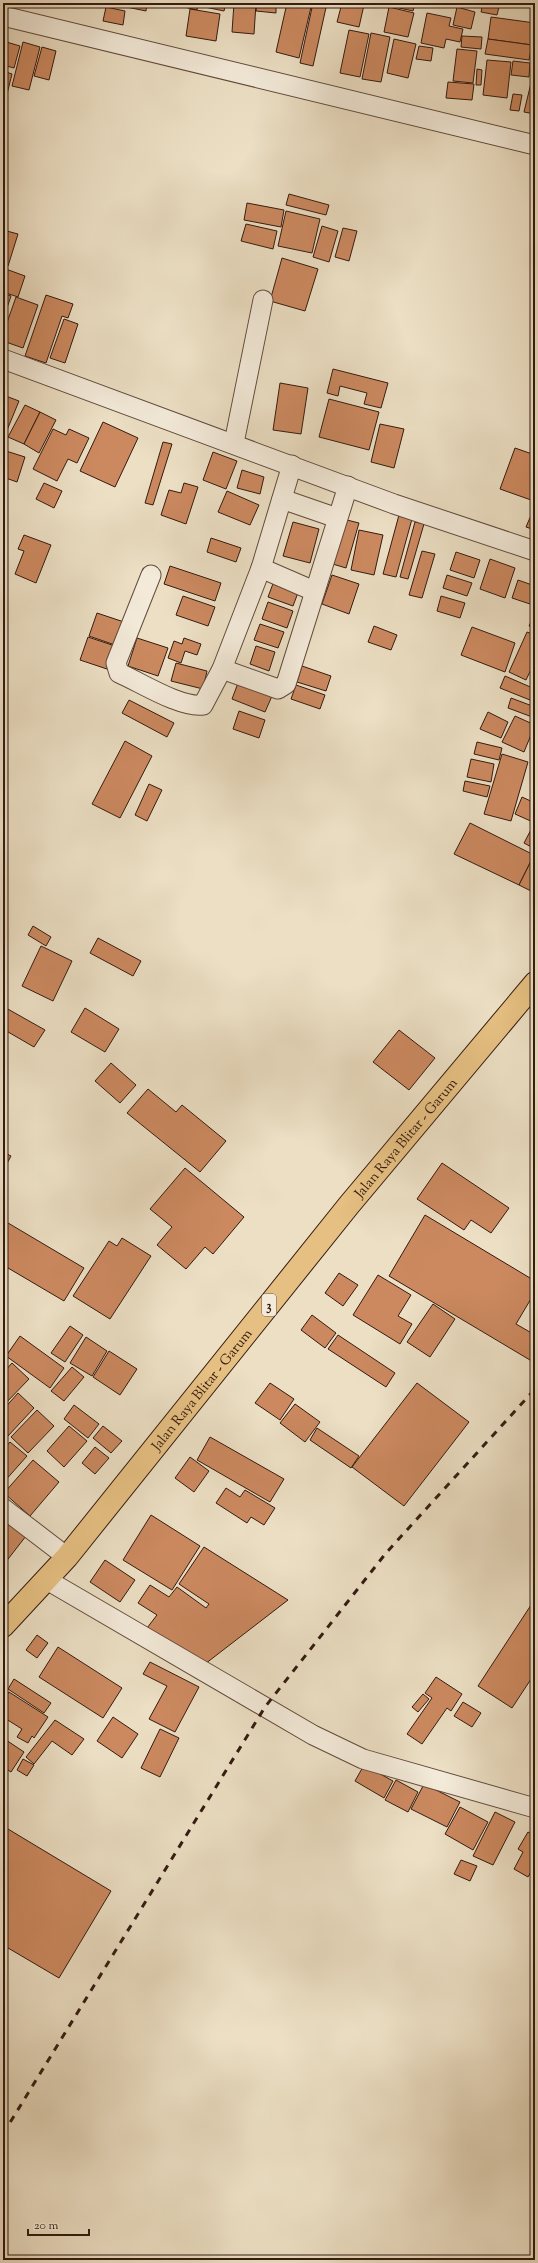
<svg xmlns="http://www.w3.org/2000/svg" width="538" height="2263" viewBox="0 0 538 2263" font-family="'Sorts Mill Goudy',serif">
  <rect width="100%" height="100%" fill="#ecdfc4"/>
  <filter id="stains"><feTurbulence type="fractalNoise" baseFrequency=".005" numOctaves="4"/><feColorMatrix values="0 0 0 0 .2 0 0 0 0 .09 0 0 0 0 .02 0 0 0 .5 -.17"/></filter>
  <radialGradient id="worn" r=".72"><stop offset=".6" stop-color="#630" stop-opacity="0"/><stop offset="1" stop-color="#630" stop-opacity=".3"/></radialGradient>
  <g fill="#cc8960" stroke="#331a10">
    <polygon points="107,3 147,3 146,11"/>
    <polygon points="167,3 198,3 197,10"/>
    <polygon points="201,3 226,3 224,11 200,6"/>
    <polygon points="234,3 256,3 254,34 232,32"/>
    <polygon points="257,3 276,3 276,13 256,11"/>
    <polygon points="287,3 311,7 299,58 276,52"/>
    <polygon points="313,3 327,3 313,66 300,63"/>
    <polygon points="342,3 364,5 359,27 337,22"/>
    <polygon points="391,3 415,3 413,11 390,6"/>
    <polygon points="483,3 500,3 497,15 481,12"/>
    <polygon points="106,7 125,11 123,25 103,21"/>
    <polygon points="389,7 414,13 408,37 384,32"/>
    <polygon points="457,7 475,12 471,29 453,25"/>
    <polygon points="190,9 220,14 216,41 186,36"/>
    <polygon points="427,13 451,18 449,26 463,29 460,42 446,39 444,48 421,43"/>
    <polygon points="491,17 535,23 532,45 488,39"/>
    <polygon points="349,30 369,34 360,77 340,73"/>
    <polygon points="371,33 390,37 381,82 362,79"/>
    <polygon points="462,36 482,37 481,49 461,47"/>
    <polygon points="394,39 416,44 408,78 387,73"/>
    <polygon points="488,39 532,45 529,60 485,54"/>
    <polygon points="3,41 20,46 14,68 3,65"/>
    <polygon points="23,42 40,47 29,90 12,86"/>
    <polygon points="419,46 433,48 431,61 416,59"/>
    <polygon points="42,47 56,51 49,80 34,76"/>
    <polygon points="457,49 477,51 473,83 453,81"/>
    <polygon points="487,60 511,62 507,98 483,95"/>
    <polygon points="513,61 530,63 529,77 511,75"/>
    <polygon points="477,69 482,70 481,85 476,85"/>
    <polygon points="3,71 12,74 7,94 3,93"/>
    <polygon points="448,82 474,84 472,100 446,98"/>
    <polygon points="531,83 535,84 535,114 524,112"/>
    <polygon points="513,94 522,95 519,111 510,110"/>
    <polygon points="289,194 329,205 326,215 286,205"/>
    <polygon points="247,203 284,210 281,227 244,220"/>
    <polygon points="286,211 320,219 312,253 278,246"/>
    <polygon points="246,224 277,231 273,249 241,241"/>
    <polygon points="322,226 338,231 329,262 313,257"/>
    <polygon points="343,228 357,231 349,261 335,257"/>
    <polygon points="3,230 18,234 8,266 3,265"/>
    <polygon points="282,258 318,269 305,311 270,301"/>
    <polygon points="3,268 25,276 18,297 3,292"/>
    <polygon points="3,293 11,296 3,320"/>
    <polygon points="46,295 73,304 68,318 62,316 46,363 25,356"/>
    <polygon points="16,297 38,305 23,348 3,341 3,334"/>
    <polygon points="64,319 78,324 65,363 50,358"/>
    <polygon points="333,369 388,383 381,408 364,404 367,393 340,386 338,396 327,393"/>
    <polygon points="280,383 308,388 301,434 273,430"/>
    <polygon points="3,395 19,401 3,440"/>
    <polygon points="329,399 379,412 369,450 319,437"/>
    <polygon points="25,405 40,412 24,444 8,437"/>
    <polygon points="40,412 56,420 39,453 24,444"/>
    <polygon points="103,422 138,438 115,487 80,471"/>
    <polygon points="380,424 404,429 394,468 371,462"/>
    <polygon points="53,429 66,435 69,429 89,438 77,463 68,459 57,481 33,469"/>
    <polygon points="163,442 172,444 153,505 145,503"/>
    <polygon points="515,448 535,455 535,489 531,500 500,489"/>
    <polygon points="6,451 25,457 17,482 3,477 3,460"/>
    <polygon points="213,452 237,461 226,489 203,480"/>
    <polygon points="242,470 264,477 260,494 237,488"/>
    <polygon points="44,483 62,491 54,508 36,499"/>
    <polygon points="184,483 198,487 186,524 161,515 169,490 181,493"/>
    <polygon points="227,491 259,505 250,525 218,512"/>
    <polygon points="535,506 535,530 526,527"/>
    <polygon points="399,515 412,519 396,577 383,574"/>
    <polygon points="339,518 359,523 346,568 326,562"/>
    <polygon points="293,522 319,529 310,563 283,556"/>
    <polygon points="415,522 424,524 408,579 400,577"/>
    <polygon points="359,530 383,535 374,575 351,570"/>
    <polygon points="24,535 51,545 36,583 15,574 24,551 18,549"/>
    <polygon points="211,538 241,548 236,562 207,552"/>
    <polygon points="422,551 435,554 422,598 409,595"/>
    <polygon points="456,552 480,560 474,578 450,570"/>
    <polygon points="490,559 515,568 505,598 480,589"/>
    <polygon points="170,566 221,583 215,601 164,584"/>
    <polygon points="332,575 359,584 349,614 322,604"/>
    <polygon points="447,575 472,583 467,596 443,588"/>
    <polygon points="518,580 535,586 533,605 512,598"/>
    <polygon points="274,581 299,590 293,606 268,597"/>
    <polygon points="183,596 215,607 208,626 176,615"/>
    <polygon points="441,596 465,603 460,618 437,611"/>
    <polygon points="268,602 293,611 287,628 262,619"/>
    <polygon points="97,613 124,622 115,645 89,636"/>
    <polygon points="535,614 535,628 529,626"/>
    <polygon points="260,624 284,632 278,648 254,640"/>
    <polygon points="374,626 397,635 391,650 368,642"/>
    <polygon points="472,627 515,643 505,672 461,655"/>
    <polygon points="527,632 535,635 535,661 526,680 509,672"/>
    <polygon points="88,637 115,646 107,669 80,660"/>
    <polygon points="137,638 168,648 158,676 128,666"/>
    <polygon points="184,638 201,644 197,655 185,651 181,663 168,658 174,641 182,644"/>
    <polygon points="256,646 275,652 269,671 250,664"/>
    <polygon points="176,663 207,671 203,689 171,681"/>
    <polygon points="302,666 331,676 326,691 297,682"/>
    <polygon points="505,676 535,689 535,702 500,688"/>
    <polygon points="238,683 272,696 265,712 232,699"/>
    <polygon points="296,685 325,695 320,709 291,699"/>
    <polygon points="511,698 535,707 535,718 508,708"/>
    <polygon points="129,700 174,723 167,737 122,713"/>
    <polygon points="239,711 265,720 259,738 233,729"/>
    <polygon points="488,712 508,722 501,738 480,729"/>
    <polygon points="515,716 535,725 524,752 502,742"/>
    <polygon points="125,741 152,756 120,818 92,804"/>
    <polygon points="477,742 502,748 499,760 474,754"/>
    <polygon points="502,754 528,762 511,821 484,814"/>
    <polygon points="471,759 494,764 491,782 467,777"/>
    <polygon points="465,781 490,786 487,797 463,791"/>
    <polygon points="149,784 162,790 147,821 135,815"/>
    <polygon points="522,797 535,803 535,823 515,814"/>
    <polygon points="470,823 534,855 519,885 454,854"/>
    <polygon points="534,824 535,825 535,849 524,843"/>
    <polygon points="534,855 535,855 535,893 519,885"/>
    <polygon points="33,926 51,937 46,946 28,935"/>
    <polygon points="98,938 141,961 133,976 90,953"/>
    <polygon points="41,946 72,961 53,1001 22,986"/>
    <polygon points="6,1008 45,1030 34,1047 3,1029 3,1013"/>
    <polygon points="85,1008 119,1029 105,1052 71,1032"/>
    <polygon points="399,1030 435,1058 409,1090 373,1062"/>
    <polygon points="111,1063 136,1085 120,1103 95,1081"/>
    <polygon points="148,1089 176,1112 182,1105 226,1141 200,1172 127,1113"/>
    <polygon points="3,1152 11,1156 3,1171"/>
    <polygon points="442,1163 509,1208 491,1233 471,1220 464,1230 417,1199"/>
    <polygon points="185,1168 244,1217 213,1254 205,1247 186,1269 157,1245 172,1227 150,1209"/>
    <polygon points="425,1215 535,1281 535,1292 516,1324 535,1335 535,1363 389,1276"/>
    <polygon points="3,1220 84,1268 64,1301 3,1265"/>
    <polygon points="122,1238 151,1256 110,1319 73,1296 109,1241 117,1246"/>
    <polygon points="339,1273 358,1285 343,1306 325,1293"/>
    <polygon points="378,1275 411,1295 398,1316 412,1324 400,1344 353,1315"/>
    <polygon points="433,1304 455,1319 430,1357 407,1342"/>
    <polygon points="312,1315 336,1333 325,1348 301,1330"/>
    <polygon points="70,1326 83,1335 65,1362 51,1353"/>
    <polygon points="338,1335 395,1373 386,1387 328,1349"/>
    <polygon points="20,1336 64,1368 50,1388 6,1356"/>
    <polygon points="86,1337 107,1351 92,1376 70,1363"/>
    <polygon points="109,1351 137,1369 120,1395 93,1377"/>
    <polygon points="12,1363 29,1379 3,1406 3,1373"/>
    <polygon points="72,1367 84,1377 64,1401 51,1391"/>
    <polygon points="270,1383 294,1399 280,1420 255,1403"/>
    <polygon points="417,1383 469,1422 404,1506 352,1467"/>
    <polygon points="18,1393 34,1408 8,1436 3,1431 3,1410"/>
    <polygon points="295,1404 320,1422 305,1442 280,1423"/>
    <polygon points="74,1405 99,1424 88,1438 64,1419"/>
    <polygon points="37,1410 54,1426 28,1453 11,1437"/>
    <polygon points="69,1426 87,1441 64,1467 47,1451"/>
    <polygon points="103,1426 122,1441 111,1453 93,1438"/>
    <polygon points="317,1428 359,1456 351,1468 310,1440"/>
    <polygon points="210,1437 284,1479 270,1502 197,1460"/>
    <polygon points="10,1442 27,1456 3,1483 3,1450"/>
    <polygon points="95,1447 109,1458 95,1474 82,1463"/>
    <polygon points="190,1457 209,1471 194,1492 175,1478"/>
    <polygon points="33,1460 59,1482 30,1516 4,1493"/>
    <polygon points="226,1488 240,1497 245,1490 275,1508 264,1525 251,1517 247,1523 216,1503"/>
    <polygon points="151,1515 200,1546 172,1590 123,1560"/>
    <polygon points="3,1517 26,1536 5,1563 3,1562"/>
    <polygon points="204,1547 288,1600 205,1664 147,1628 157,1615 138,1603 150,1585 169,1597 177,1587 206,1608 209,1604 179,1584"/>
    <polygon points="105,1560 135,1580 120,1602 90,1582"/>
    <polygon points="533,1602 535,1603 535,1673 512,1708 478,1686"/>
    <polygon points="37,1635 48,1643 37,1658 26,1650"/>
    <polygon points="58,1647 122,1688 103,1718 39,1677"/>
    <polygon points="150,1662 199,1687 175,1732 149,1719 167,1686 143,1674"/>
    <polygon points="436,1677 462,1694 451,1711 447,1708 422,1744 407,1734 432,1698 425,1693"/>
    <polygon points="14,1679 51,1703 44,1713 8,1689"/>
    <polygon points="9,1692 48,1717 34,1738 32,1736 28,1743 17,1737 22,1729 3,1717 3,1701"/>
    <polygon points="423,1694 429,1699 418,1712 412,1707"/>
    <polygon points="463,1702 481,1713 472,1727 454,1716"/>
    <polygon points="113,1717 138,1734 122,1758 97,1741"/>
    <polygon points="55,1720 84,1739 72,1755 52,1741 34,1764 26,1757"/>
    <polygon points="160,1729 179,1738 160,1777 141,1768"/>
    <polygon points="3,1738 24,1752 11,1772 3,1767"/>
    <polygon points="23,1759 34,1765 27,1776 17,1770"/>
    <polygon points="364,1765 393,1781 384,1798 355,1781"/>
    <polygon points="396,1780 418,1792 408,1812 385,1800"/>
    <polygon points="424,1784 460,1802 447,1827 411,1809"/>
    <polygon points="460,1807 488,1822 473,1850 445,1834"/>
    <polygon points="495,1812 515,1822 493,1865 473,1856"/>
    <polygon points="3,1826 111,1891 59,1978 3,1945"/>
    <polygon points="528,1832 535,1836 535,1865 528,1877 514,1869 523,1852 518,1849"/>
    <polygon points="461,1860 477,1866 470,1881 454,1874"/>
  </g>
  <g fill="none" stroke-linecap="round" stroke-linejoin="round">
    <defs>
      <g id="minor">
        <polyline points="3,16 535,145"/>
        <polyline points="3,359 394,504 535,551"/>
        <polyline points="234,443 263,300"/>
        <polyline points="282,499 337,518"/>
        <polyline points="261,568 314,591"/>
        <path d="M 151,575 L 116,663 L 119,673 C 140,682 180,708 203,705 L 222,669 L 261,568 L 292,465"/>
        <polyline points="222,669 278,689 286,684 348,486"/>
        <polyline points="3,1508 67,1557"/>
        <polyline points="47,1580 313,1735 363,1759 535,1808"/>
      </g>
      <g id="trunk">
        <path id="s1" d="M 3,1626 L 67,1557 L 349,1205 L 535,983"/>
      </g>
    </defs>
    <use href="#minor" stroke="#614b3d" stroke-width="21"/>
    <use href="#trunk" stroke="#331a10" stroke-width="24"/>
    <use href="#minor" stroke="#f3ead9" stroke-width="19"/>
    <use href="#trunk" stroke="#e6c082" stroke-width="22"/>
    <polyline stroke="#331a10" stroke-width="3" stroke-dasharray="7 7" stroke-linecap="butt" points="3,2134 265,1707 386,1553 535,1389"/>
  </g>
  <g text-anchor="middle" stroke-width="3" stroke-linejoin="round" paint-order="stroke">
    <rect fill="#f3ead9" stroke="#6d584c" stroke-width="1" x="262" y="1294" width="14" height="22" rx="3"/>
    <g font-size="13" font-weight="bold" fill="#331a10">
      <text x="269" y="1310">3</text>
    </g>
    <g font-size="14" fill="#331a10" stroke="#f3ead9">
      <text dy="5" stroke="none"><textPath href="#s1" startOffset="633">Jalan Raya Blitar - Garum</textPath></text>
      <text dy="5" stroke="none"><textPath href="#s1" startOffset="309">Jalan Raya Blitar - Garum</textPath></text>
    </g>
  </g>
  <rect width="538" height="2263" fill="none" stroke="#ecdfc4" stroke-width="16"/>
  <rect x="4" y="4" width="530" height="2255" fill="none" stroke="#331a10" stroke-width="2"/>
  <rect x="8" y="8" width="522" height="2247" fill="none" stroke="#331a10"/>
  <path d="M28 2229v6h61v-6" fill="none" stroke="#331a10" stroke-width="2"/>
  <text x="34" y="2229" font-size="12" fill="#331a10" stroke="#f3ead9" stroke-width="3" paint-order="stroke">20 m</text>
  <rect width="100%" height="100%" filter="url(#stains)"/>
  <rect width="100%" height="100%" fill="url(#worn)"/>
</svg>
